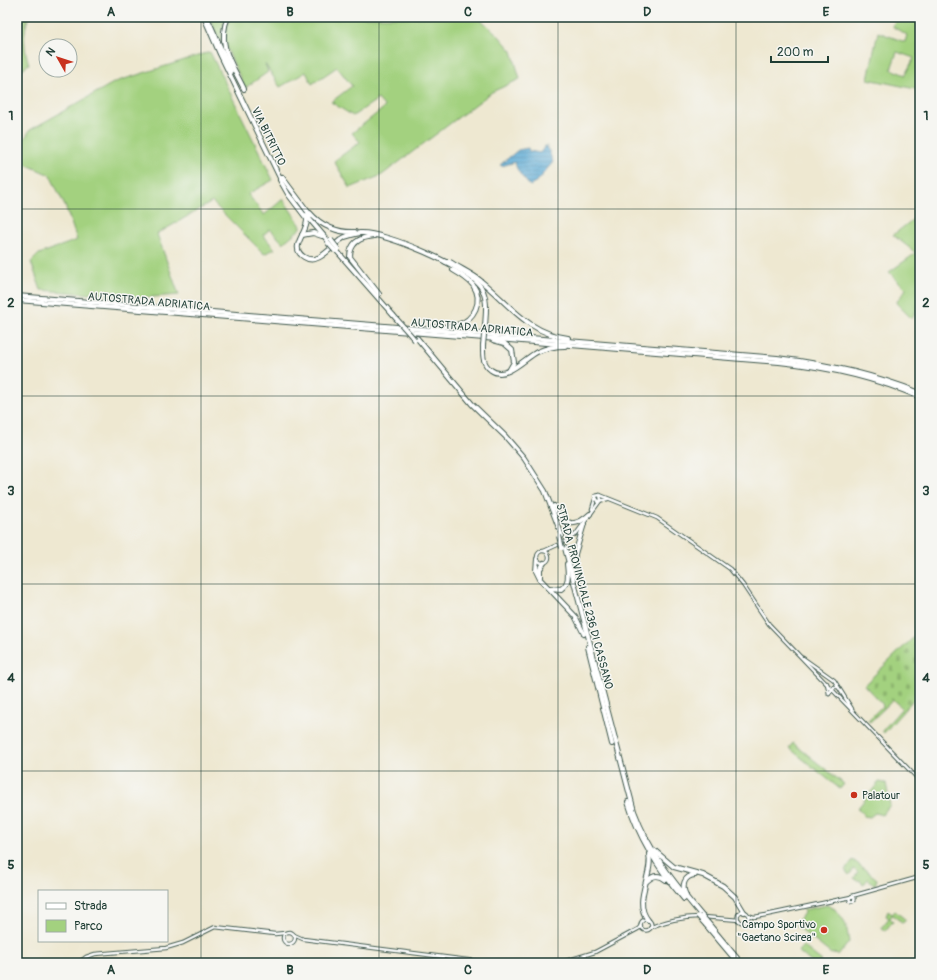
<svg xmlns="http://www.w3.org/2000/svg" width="937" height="980" viewBox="0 0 937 980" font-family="Pangolin,sans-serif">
  <defs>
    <pattern id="cemetery-stones" width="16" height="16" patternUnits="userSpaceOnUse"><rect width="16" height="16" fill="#a3d17f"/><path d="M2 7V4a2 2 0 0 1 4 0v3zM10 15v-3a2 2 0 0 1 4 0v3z" fill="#8cb46e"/></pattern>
    <pattern id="water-rules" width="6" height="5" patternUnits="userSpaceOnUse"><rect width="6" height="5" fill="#5aa9d4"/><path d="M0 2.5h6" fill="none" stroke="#4a8bad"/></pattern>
  </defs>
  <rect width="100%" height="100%" fill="#f6f6f2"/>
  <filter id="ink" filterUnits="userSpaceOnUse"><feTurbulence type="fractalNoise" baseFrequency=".025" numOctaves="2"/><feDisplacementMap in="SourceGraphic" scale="8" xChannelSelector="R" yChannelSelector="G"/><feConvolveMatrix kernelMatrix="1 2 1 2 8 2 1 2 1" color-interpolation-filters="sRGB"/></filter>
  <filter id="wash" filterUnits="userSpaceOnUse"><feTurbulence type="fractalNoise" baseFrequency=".012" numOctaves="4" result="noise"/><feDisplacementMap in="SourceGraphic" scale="16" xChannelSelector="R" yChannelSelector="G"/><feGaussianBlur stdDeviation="0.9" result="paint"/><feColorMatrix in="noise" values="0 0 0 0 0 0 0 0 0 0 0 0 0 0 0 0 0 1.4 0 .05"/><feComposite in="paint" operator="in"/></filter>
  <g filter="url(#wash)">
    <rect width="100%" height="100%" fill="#eee8d1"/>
    <g fill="#a3d17f" stroke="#61875a" fill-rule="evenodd">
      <path d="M 17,17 L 29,17 C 22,32 24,49 29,64 L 17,73 Z"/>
      <polygon points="209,17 226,17 221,34 223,49"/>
      <path d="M 230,17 L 478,17 L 498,35 L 512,51 L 520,79 L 492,92 L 382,175 L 350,188 L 334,161 L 360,142 L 352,133 L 385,107 L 378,99 L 353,116 L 331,102 L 352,86 L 337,67 L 312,84 L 306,72 L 280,87 L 265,64 L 268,72 L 245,88 L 226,47 C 224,36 226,27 230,17 Z"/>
      <path d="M 896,17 L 920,17 L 920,42 L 918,44 L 920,90 L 868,79 L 878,32 L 905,42 L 907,35 L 893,27 ZM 897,52 L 914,58 L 905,75 L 891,69 Z"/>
      <polygon points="210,52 273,180 248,194 264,215 283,199 301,226 301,228 283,243 270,229 263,235 275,249 264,254 212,202 157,234 179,295 139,298 41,290 31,262 39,254 77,240 66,208 50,175 18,161 17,146 25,138 30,130 115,82"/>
      <polygon points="916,217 920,222 920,302 912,319 896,303 906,289 889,272 916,253 893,235"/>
      <polygon points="793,743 844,784 840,789 789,748"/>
      <polygon points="879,782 886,783 890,805 882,815 875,813 870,817 863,816 863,813 857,809"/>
      <polygon points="853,860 877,879 875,885 868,879 863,885 860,880 858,881 854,878 858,873 854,869 849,875 845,870"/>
      <path d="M 827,905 L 835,909 L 836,911 C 846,919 847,929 849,942 L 838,956 L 835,953 L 831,954 L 795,925 L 804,913 L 803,910 Z"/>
      <polygon points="888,911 892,914 895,911 906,920 903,923 892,915 890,918 893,921 885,931 881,928 889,918 886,916"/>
      <polygon points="803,946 822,961 820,963 812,963 798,951"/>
    </g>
    <polygon fill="url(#cemetery-stones)" stroke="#61875a" points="914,637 920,644 920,692 884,733 882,731 902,708 893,700 870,722 868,720 883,705 864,685"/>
    <path fill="url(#water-rules)" stroke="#3c7384" d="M 545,146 L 547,146 L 553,162 L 542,175 L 542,177 L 530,186 C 525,180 516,171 515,162 L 502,166 L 500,165 L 518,150 L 528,148 L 529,151 L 540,153 Z"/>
  </g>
  <g filter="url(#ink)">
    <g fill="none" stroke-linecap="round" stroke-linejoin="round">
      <defs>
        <g id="secondary">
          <polyline points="600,495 657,518 730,569 743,585 769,624 920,781"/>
          <polyline points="601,500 600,495 595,496 598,501 608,499"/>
          <polyline points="592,509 595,499"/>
          <circle cx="543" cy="557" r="6"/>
          <polyline points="544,551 566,541 576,534 600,501"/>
          <polyline points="803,658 834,680 852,709"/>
          <polyline points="827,683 829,694"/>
          <polyline points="829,694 834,687 838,687"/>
          <polyline points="852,896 920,877"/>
          <circle cx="852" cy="899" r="2.5"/>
          <circle cx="743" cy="917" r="5.5"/>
          <polyline points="748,915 754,917 766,915 851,897"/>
          <polyline points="704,917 739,920"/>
          <circle cx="646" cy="925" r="5.5"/>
          <path d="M 650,928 C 663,921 684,917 699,917"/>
          <circle cx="289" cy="938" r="6"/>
          <polyline points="294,935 303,939 491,963"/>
          <polyline points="78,963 86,957 95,954 166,948 183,943 215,927 275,934 285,933"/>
          <polyline points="559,963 595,952 638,929 641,926"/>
        </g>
        <g id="highway">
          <polyline points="204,17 220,54 281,180"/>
          <polyline points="207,17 231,71"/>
          <path d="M 228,17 C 216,44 232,64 244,89"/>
          <polyline points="282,177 311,216"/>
          <path d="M 280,180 L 288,194 L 307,219 C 308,233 288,247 304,257 C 319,267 333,243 345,237 C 350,235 355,234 360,233 C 383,231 468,267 481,287 C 488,299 486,312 485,326"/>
          <path d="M 310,213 C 321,226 338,233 355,232"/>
          <polyline points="306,215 329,242"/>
          <polyline points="302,235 313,233 322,236"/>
          <path d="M 374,236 C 361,237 350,242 350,257 L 379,294"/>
          <polyline points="336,250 393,315"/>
          <path d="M 446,262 L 450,262 C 461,269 473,274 482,282 C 510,305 529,334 568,338"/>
          <path d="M 17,296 L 777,358 C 827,364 873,374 920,393"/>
          <path d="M 17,300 L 779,362 C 828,367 874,377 920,397"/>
          <path d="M 432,327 C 441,327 449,328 457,325 C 474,320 484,301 473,285 C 468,279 460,274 453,270"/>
          <polyline points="417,338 472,404 505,436 524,458 545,491 562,536"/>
          <polyline points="493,340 504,343 512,350 514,362 510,369"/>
          <path d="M 483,345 C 483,354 482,364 491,370 C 506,381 525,358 537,352 C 546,348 555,346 565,346"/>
          <path d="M 554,506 C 564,525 574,529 590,514"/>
          <path d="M 565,548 L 634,811 C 649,852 674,883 702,916"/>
          <polyline points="537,559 536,571 540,579 575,616 584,634"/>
          <polyline points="540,577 540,569 544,563"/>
          <polyline points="574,577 575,554 584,524"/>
          <path d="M 549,588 L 561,589 C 570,583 568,574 567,564"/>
          <polyline points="588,647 612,744"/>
          <path d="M 628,802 C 639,839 659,870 684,899"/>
          <polyline points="654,850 674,867 703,875 723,886 735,897 744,912"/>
          <path d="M 647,881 C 653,875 659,874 666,880"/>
          <path d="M 686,895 C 681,886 684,876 695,875"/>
          <path d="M 648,920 C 632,901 654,874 649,854"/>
          <polyline points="708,923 741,963"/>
          <polyline points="706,925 738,963"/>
        </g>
      </defs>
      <use href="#secondary" stroke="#3e574c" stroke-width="4.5"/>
      <use href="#highway" stroke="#3e574c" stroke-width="6"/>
      <use href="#secondary" stroke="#fff" stroke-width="2.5"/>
      <use href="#highway" stroke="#fff" stroke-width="4"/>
      <defs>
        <g id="highway-bridge">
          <polyline points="331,240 338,249"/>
          <polyline points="328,243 335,251"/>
          <polyline points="393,315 415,340"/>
          <polyline points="483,345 485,326"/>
          <polyline points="559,536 562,548"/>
          <polyline points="698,916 706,925"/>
          <polyline points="702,916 708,923"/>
        </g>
      </defs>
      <use href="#highway-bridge" stroke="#3e574c" stroke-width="6" stroke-linecap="butt"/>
      <use href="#highway-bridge" stroke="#fff" stroke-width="4"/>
    </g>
  </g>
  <path fill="none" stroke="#1f3d34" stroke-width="1" stroke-opacity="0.55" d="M 201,17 L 201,963M 379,17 L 379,963M 558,17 L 558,963M 736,17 L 736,963M 17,209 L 920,209M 17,396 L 920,396M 17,584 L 920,584M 17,771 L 920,771"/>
  <g fill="#c8321e" stroke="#f6f6f2" stroke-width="1.5">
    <circle cx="854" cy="795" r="4"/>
    <circle cx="824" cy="930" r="4"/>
  </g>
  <g text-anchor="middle" stroke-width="3" stroke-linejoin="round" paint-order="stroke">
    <g font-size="11" fill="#1f3d34" stroke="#f6f6f2">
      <text transform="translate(269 136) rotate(64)" y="4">VIA BITRITTO</text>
      <text transform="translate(149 301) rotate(5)" y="4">AUTOSTRADA ADRIATICA</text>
      <text transform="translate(472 327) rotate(5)" y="4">AUTOSTRADA ADRIATICA</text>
      <text transform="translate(585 596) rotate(75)" y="4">STRADA PROVINCIALE 236 DI CASSANO</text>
    </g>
    <g font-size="11" fill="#1f3d34" stroke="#f6f6f2" text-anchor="start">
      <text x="862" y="799">Palatour</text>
      <text x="816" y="928" text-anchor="end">Campo Sportivo<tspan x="816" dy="13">"Gaetano Scirea"</tspan></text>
    </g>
  </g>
  <rect width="937" height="980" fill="none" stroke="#f6f6f2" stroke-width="44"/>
  <rect x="38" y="890" width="130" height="52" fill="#f6f6f2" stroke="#a0aca6"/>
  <rect x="46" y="903" width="20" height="6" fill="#ffffff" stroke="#a0aca6"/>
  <text x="74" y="910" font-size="12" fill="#1f3d34">Strada</text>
  <rect x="46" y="920" width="20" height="12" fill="#a3d17f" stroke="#a0aca6"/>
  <text x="74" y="930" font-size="12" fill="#1f3d34">Parco</text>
  <g transform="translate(58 58) rotate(309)"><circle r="19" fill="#f6f6f2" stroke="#a0aca6"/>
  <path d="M0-3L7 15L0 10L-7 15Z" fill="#c8321e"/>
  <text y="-6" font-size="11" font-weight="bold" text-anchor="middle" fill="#1f3d34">N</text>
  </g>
  <path d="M771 56v6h57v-6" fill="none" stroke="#1f3d34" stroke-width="2"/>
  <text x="777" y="56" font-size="12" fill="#1f3d34" stroke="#f6f6f2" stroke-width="3" paint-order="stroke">200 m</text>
  <rect x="22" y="22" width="893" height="936" fill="none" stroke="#1f3d34" stroke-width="1.5"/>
  <g font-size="13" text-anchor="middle" font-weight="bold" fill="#1f3d34">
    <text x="111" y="16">A</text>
    <text x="290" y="16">B</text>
    <text x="468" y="16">C</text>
    <text x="647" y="16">D</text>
    <text x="826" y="16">E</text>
    <text x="11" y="120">1</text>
    <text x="926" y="120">1</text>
    <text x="11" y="307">2</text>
    <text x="926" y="307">2</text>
    <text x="11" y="495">3</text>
    <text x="926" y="495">3</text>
    <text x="11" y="682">4</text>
    <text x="926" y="682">4</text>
    <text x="11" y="869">5</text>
    <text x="926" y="869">5</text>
    <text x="111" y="974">A</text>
    <text x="290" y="974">B</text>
    <text x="468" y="974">C</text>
    <text x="647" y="974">D</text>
    <text x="826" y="974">E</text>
  </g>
</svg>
